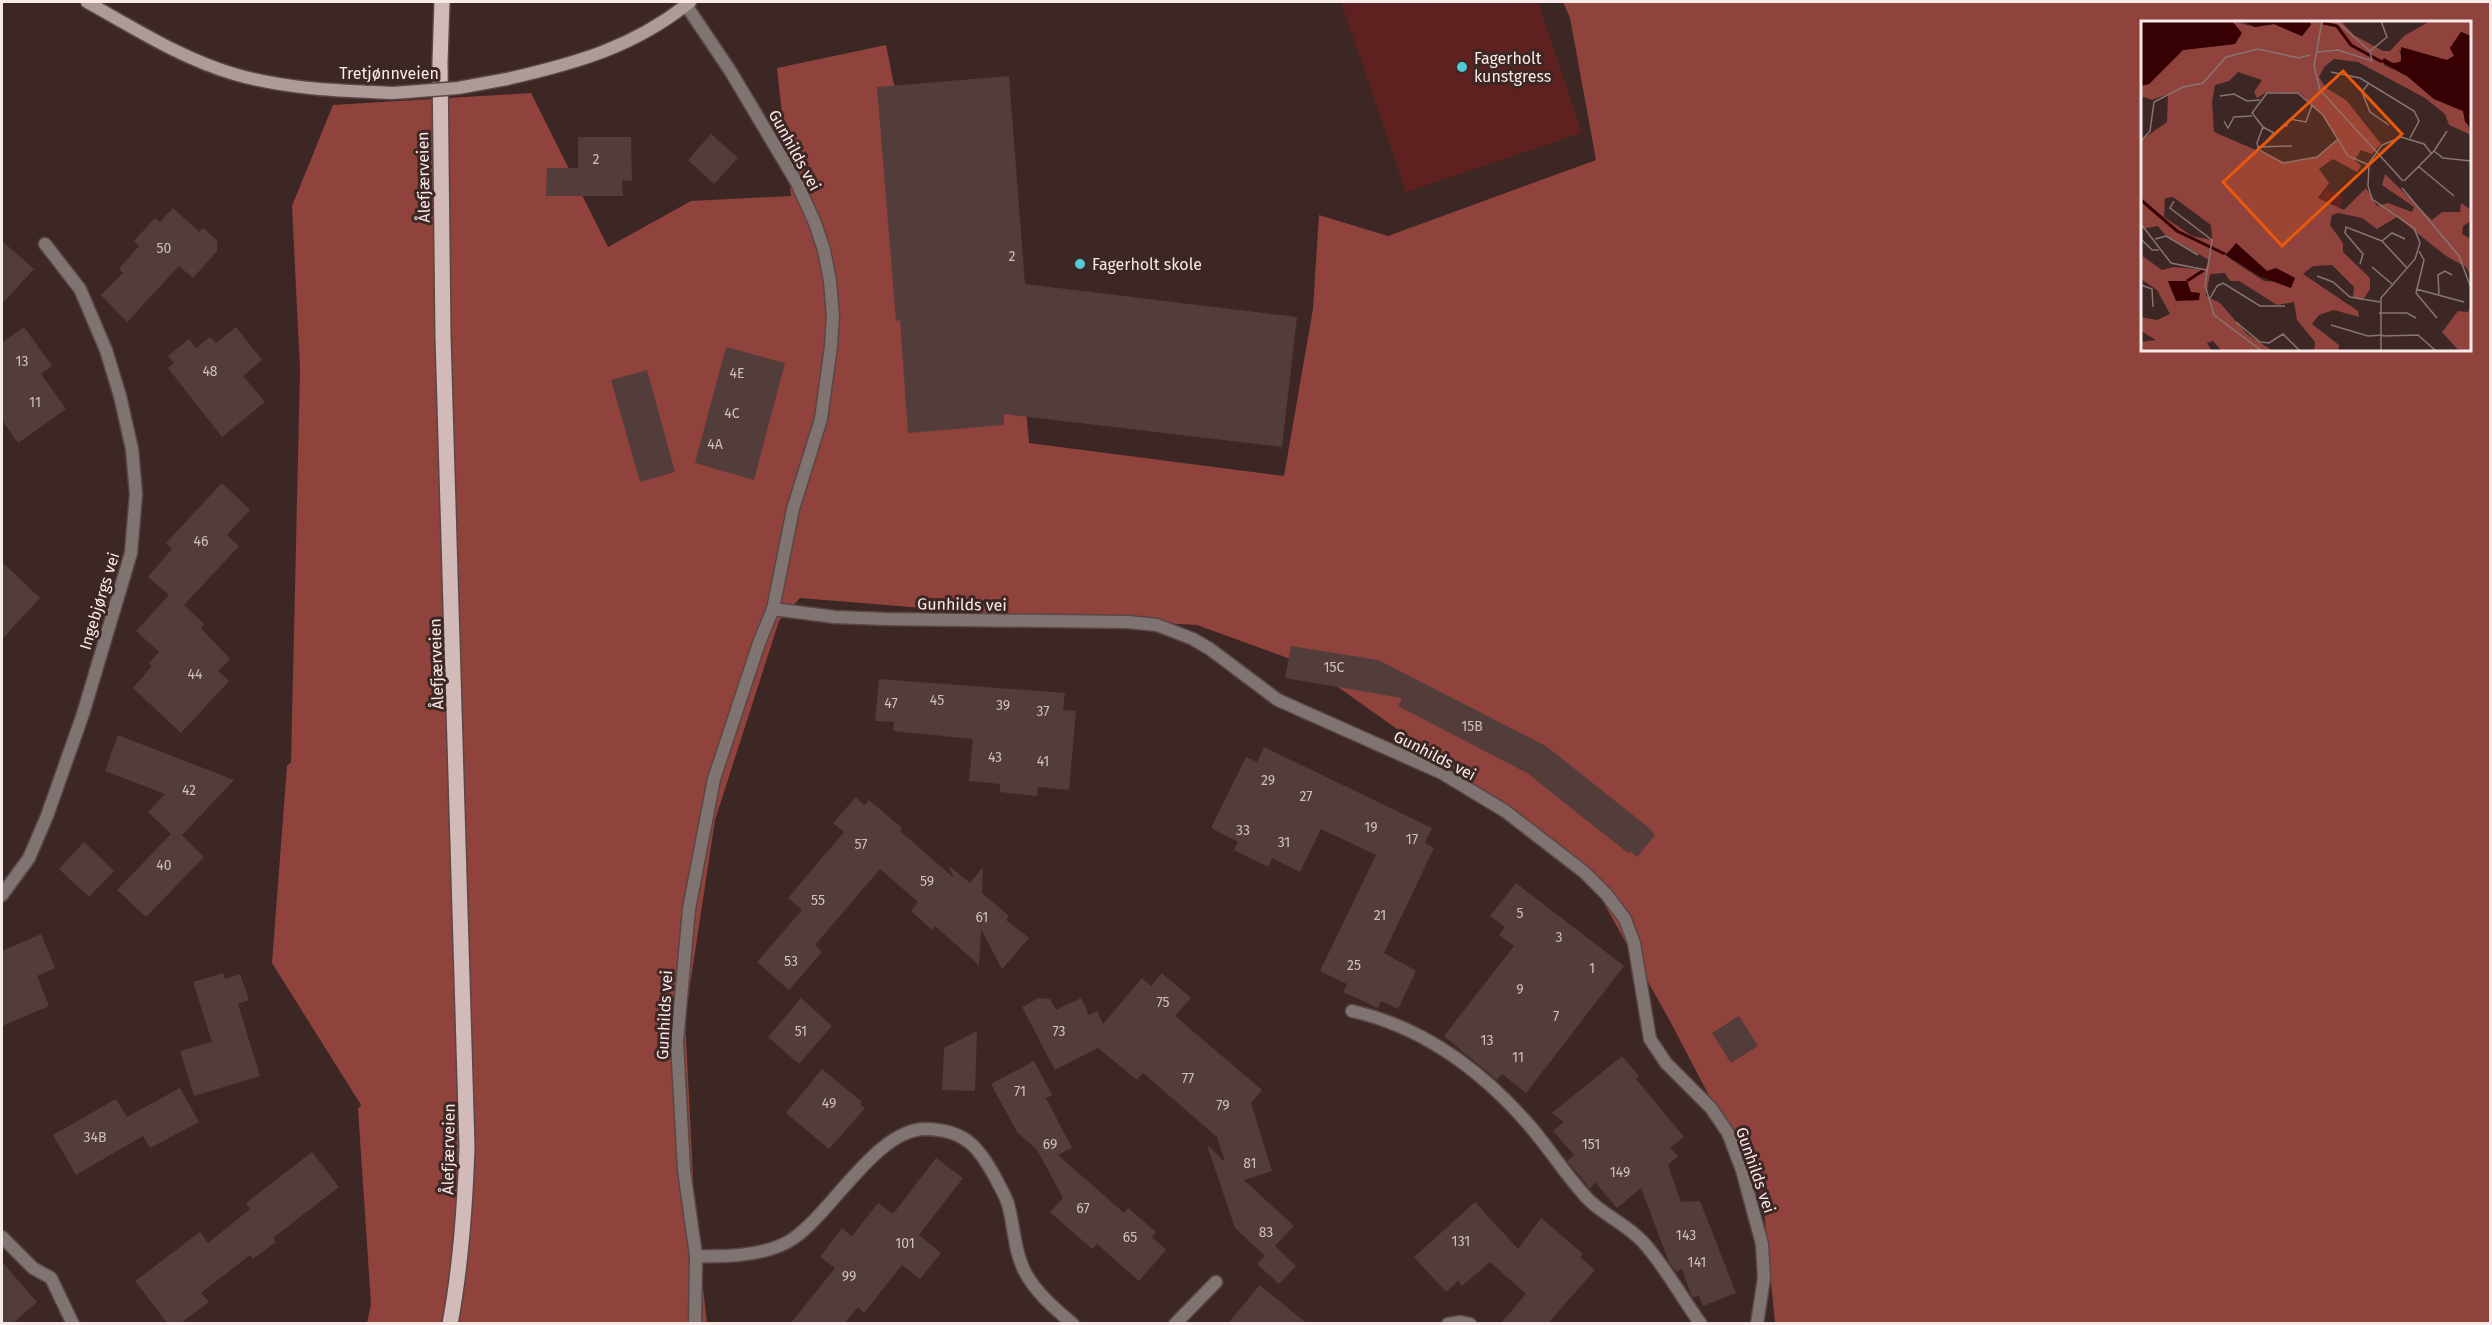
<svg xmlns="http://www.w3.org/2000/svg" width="2492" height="1325" viewBox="0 0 2492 1325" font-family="'Fira Sans',sans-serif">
  <rect width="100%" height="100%" fill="#3c2725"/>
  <polygon fill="#5f211f" points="1341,2 1538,2 1582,133 1406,192"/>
  <path fill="#90423d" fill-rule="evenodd" d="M 1563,2 L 2490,2 L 2490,1323 L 1775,1323 L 1763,1199 L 1670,1021 L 1593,884 L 1480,788 L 1307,665 L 1197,625 L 996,614 L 800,598 L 779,621 L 715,820 L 685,1018 L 695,1217 L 707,1323 L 367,1323 L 371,1304 L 358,1109 L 361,1105 L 272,963 L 287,766 L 291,762 L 300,370 L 292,206 L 333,105 L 531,93 L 608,247 L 691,201 L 791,196 L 777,68 L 886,45 L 911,169 L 1021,352 L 1029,443 L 1284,476 L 1313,309 L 1319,215 L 1388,236 L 1596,160 L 1570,18 ZM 2142,22 L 2470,22 L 2470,350 L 2142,350 Z"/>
  <g fill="#533d3b">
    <polygon points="1009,76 1025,284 1297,317 1282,447 1004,414 1004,425 908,433 900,320 896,321 877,87"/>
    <polygon points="711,134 738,158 714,184 688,160"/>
    <polygon points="578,137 631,137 632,181 622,180 623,196 546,196 547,168 578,168"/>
    <polygon points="173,208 199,232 203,228 217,240 217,251 193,278 179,266 127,322 101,295 123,273 119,269 139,246 134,241 155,218 160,222"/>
    <polygon points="2,241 34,269 2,304"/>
    <polygon points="24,327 52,366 41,374 66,409 18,443 2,420 2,343"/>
    <polygon points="236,327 262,360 243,376 265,402 222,437 168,368 174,363 168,356 189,339 196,348 210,337 216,343"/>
    <polygon points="726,347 785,363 754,480 695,463"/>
    <polygon points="647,370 675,472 640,482 611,380"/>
    <polygon points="222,483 250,510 227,535 239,546 184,605 204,624 201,628 230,659 218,671 229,681 181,733 133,688 152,666 149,663 159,652 136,631 169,595 148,577 172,549 166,543"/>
    <polygon points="2,562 40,598 2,639"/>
    <polygon points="1291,646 1378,660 1546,746 1648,827 1655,835 1637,857 1630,851 1628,853 1527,773 1398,706 1402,698 1285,678"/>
    <polygon points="879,679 1065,693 1063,710 1076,711 1069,790 1038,787 1037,796 1000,792 1000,784 969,781 973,739 893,731 894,722 875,721"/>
    <polygon points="118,735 234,780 182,835 204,857 146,917 117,890 171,834 148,812 165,794 105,771"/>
    <polygon points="1264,747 1432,828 1425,843 1434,848 1384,953 1416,971 1398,1009 1381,1001 1378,1008 1343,992 1347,984 1320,971 1376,855 1321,829 1300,872 1272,858 1268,867 1234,850 1238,842 1211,828 1246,757 1257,762"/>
    <polygon points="856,797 864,805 869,800 902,828 900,831 954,878 948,865 970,883 983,867 982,893 1009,916 1006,920 1029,938 1002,969 981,929 979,965 935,926 932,930 911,911 918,902 880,869 815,945 822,952 789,990 757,962 802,910 788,898 844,832 833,823"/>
    <polygon points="84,842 114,871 89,897 59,869"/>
    <polygon points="1516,883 1624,966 1526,1093 1502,1074 1497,1080 1444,1036 1514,946 1499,935 1505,927 1490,916"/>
    <polygon points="41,934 55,968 37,976 49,1006 2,1026 2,951"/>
    <polygon points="223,973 225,979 240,974 249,1000 238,1004 260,1076 194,1096 180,1051 212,1042 193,982"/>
    <polygon points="1162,973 1191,998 1175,1016 1262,1090 1251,1103 1272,1171 1244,1180 1294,1226 1275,1246 1296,1266 1279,1284 1257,1264 1265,1256 1235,1228 1207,1145 1225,1162 1217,1137 1143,1073 1137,1080 1098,1048 1055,1070 1022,1007 1038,998 1050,999 1056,1010 1081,998 1089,1015 1097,1011 1103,1024 1142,978 1151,986"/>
    <polygon points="801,998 832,1026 799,1064 768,1037"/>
    <polygon points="1739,1016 1758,1046 1731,1063 1712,1033"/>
    <polygon points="977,1031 975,1091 942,1090 944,1048"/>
    <polygon points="1622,1056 1639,1076 1636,1079 1684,1137 1670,1148 1678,1156 1668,1165 1681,1202 1700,1201 1736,1293 1703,1306 1699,1296 1692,1297 1682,1269 1676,1272 1669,1262 1641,1188 1617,1208 1595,1182 1590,1189 1579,1175 1567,1161 1574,1155 1553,1131 1564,1122 1552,1113"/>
    <polygon points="1034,1061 1052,1095 1046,1098 1072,1148 1058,1155 1124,1213 1128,1208 1156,1232 1152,1237 1166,1250 1139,1281 1097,1244 1092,1249 1050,1212 1063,1198 1037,1150 1017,1132 991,1084"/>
    <polygon points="822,1069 862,1102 860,1104 865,1108 829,1149 786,1113"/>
    <polygon points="180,1088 199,1122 150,1148 143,1136 76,1175 53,1135 116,1099 127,1117"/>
    <polygon points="312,1152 339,1187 273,1238 276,1242 253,1259 250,1255 201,1293 209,1302 181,1323 167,1323 135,1281 200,1232 208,1243 250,1209 246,1203"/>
    <polygon points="936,1158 963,1178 919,1235 941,1253 920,1279 902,1265 864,1313 858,1307 845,1323 791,1323 835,1268 820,1257 842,1228 852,1236 878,1203 893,1214"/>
    <polygon points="1475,1202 1518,1249 1541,1218 1583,1254 1580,1257 1595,1270 1548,1323 1501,1323 1526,1294 1490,1262 1462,1286 1458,1281 1446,1292 1414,1257"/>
    <polygon points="2,1262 37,1302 13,1323 2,1323"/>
    <polygon points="1260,1285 1306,1323 1228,1323"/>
  </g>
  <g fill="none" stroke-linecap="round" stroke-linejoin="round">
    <defs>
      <g id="street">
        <polyline points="686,5 731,72 797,183 815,223 824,250 830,281 833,316 831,346 821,419 793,509 773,609 759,643 714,779 689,909 677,1042 684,1170 696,1256 695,1324"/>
        <polyline points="773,609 835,617 886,619 1128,622 1157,625 1193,639 1210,649 1278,700 1442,773 1505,811 1584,872 1606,894 1625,919 1634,943 1650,1039 1666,1063 1711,1108 1728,1133 1742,1170 1762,1244 1764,1278 1757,1324"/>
        <polyline points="2,895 29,858 47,816 83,714 131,553 136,494 132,449 120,396 106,350 80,289 45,244"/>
        <path d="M 1352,1011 C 1423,1027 1482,1071 1529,1125 C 1549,1148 1565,1174 1586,1197 C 1602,1215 1626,1223 1643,1242 C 1665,1266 1681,1297 1701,1324"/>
        <polyline points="2,1237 33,1268 51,1278 73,1324"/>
        <path d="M 696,1256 C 726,1257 769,1256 794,1238 C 833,1211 878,1127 927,1129 C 965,1130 979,1147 996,1179 C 1000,1187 1005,1195 1008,1204 C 1014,1225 1014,1250 1024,1270 C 1034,1291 1055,1309 1073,1324"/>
        <polyline points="1175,1324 1216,1282"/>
        <polyline points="1448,1324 1461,1322 1470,1324"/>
      </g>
      <g id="secondary">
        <path d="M 87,2 C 134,28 182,59 234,74 C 285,89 340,91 393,93"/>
        <path d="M 507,79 C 577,63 634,47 690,2"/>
      </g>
      <path id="primary" d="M 442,2 L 440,62 L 443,337 L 467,1147 C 465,1207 461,1265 450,1324"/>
    </defs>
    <use href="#street" stroke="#5a4644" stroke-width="15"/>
    <use href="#secondary" stroke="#5a4644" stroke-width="15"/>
    <use href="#primary" stroke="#5a4644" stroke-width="18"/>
    <use href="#street" stroke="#7f7472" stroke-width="12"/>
    <use href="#secondary" stroke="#ad9b99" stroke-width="12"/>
    <use href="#primary" stroke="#d1bab7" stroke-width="15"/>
    <defs>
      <polyline id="secondary-bridge" points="393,93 458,88 507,79"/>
    </defs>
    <use href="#secondary-bridge" stroke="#5a4644" stroke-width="15" stroke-linecap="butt"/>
    <use href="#secondary-bridge" stroke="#ad9b99" stroke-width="12"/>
  </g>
  <g fill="#52cbd9" stroke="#3c2725" stroke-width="2">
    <circle cx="1462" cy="67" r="6"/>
    <circle cx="1080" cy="264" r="6"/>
  </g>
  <g text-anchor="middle" stroke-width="6" stroke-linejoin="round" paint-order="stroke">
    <g font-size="14" fill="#cfbfbd">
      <text x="596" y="164">2</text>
      <text x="164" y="253">50</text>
      <text x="1012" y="261">2</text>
      <text x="22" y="366">13</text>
      <text x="210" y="376">48</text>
      <text x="737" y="378">4E</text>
      <text x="35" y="407">11</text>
      <text x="732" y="418">4C</text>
      <text x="715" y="449">4A</text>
      <text x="201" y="546">46</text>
      <text x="1334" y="672">15C</text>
      <text x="195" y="679">44</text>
      <text x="937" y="705">45</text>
      <text x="891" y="708">47</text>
      <text x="1003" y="710">39</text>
      <text x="1043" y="716">37</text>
      <text x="1472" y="731">15B</text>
      <text x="995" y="762">43</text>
      <text x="1043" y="766">41</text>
      <text x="1268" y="785">29</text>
      <text x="189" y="795">42</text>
      <text x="1306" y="801">27</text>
      <text x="1371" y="832">19</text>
      <text x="1243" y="835">33</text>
      <text x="1412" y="844">17</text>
      <text x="1284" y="847">31</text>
      <text x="861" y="849">57</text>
      <text x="164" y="870">40</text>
      <text x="927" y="886">59</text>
      <text x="818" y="905">55</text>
      <text x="1520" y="918">5</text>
      <text x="1380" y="920">21</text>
      <text x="982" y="922">61</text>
      <text x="1559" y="942">3</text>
      <text x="791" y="966">53</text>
      <text x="1354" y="970">25</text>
      <text x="1592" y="973">1</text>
      <text x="1520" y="994">9</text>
      <text x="1163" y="1007">75</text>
      <text x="1556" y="1021">7</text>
      <text x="801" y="1036">51</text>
      <text x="1059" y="1036">73</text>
      <text x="1487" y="1045">13</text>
      <text x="1518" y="1062">11</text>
      <text x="1188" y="1083">77</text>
      <text x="1020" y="1096">71</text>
      <text x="829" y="1108">49</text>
      <text x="1223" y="1110">79</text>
      <text x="95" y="1142">34B</text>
      <text x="1050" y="1149">69</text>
      <text x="1591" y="1149">151</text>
      <text x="1250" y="1168">81</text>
      <text x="1620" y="1177">149</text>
      <text x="1083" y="1213">67</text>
      <text x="1266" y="1237">83</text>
      <text x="1686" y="1240">143</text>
      <text x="1130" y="1242">65</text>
      <text x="1461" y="1246">131</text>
      <text x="905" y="1248">101</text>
      <text x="1697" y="1267">141</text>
      <text x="849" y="1281">99</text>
    </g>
    <g font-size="16" fill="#f8eae8" stroke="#3c2725" text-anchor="start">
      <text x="1474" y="64">Fagerholt<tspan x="1474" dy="18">kunstgress</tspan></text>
      <text x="1092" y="270">Fagerholt skole</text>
    </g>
    <g font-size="16" fill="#f8eae8" stroke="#3c2725">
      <text x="389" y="79">Tretjønnveien</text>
      <text transform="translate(795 150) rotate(61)" y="6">Gunhilds vei</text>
      <text transform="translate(423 177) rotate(-91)" y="6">Ålefjærveien</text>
      <text transform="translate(99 601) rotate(-73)" y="6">Ingebjørgs vei</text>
      <text transform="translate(962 604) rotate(1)" y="6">Gunhilds vei</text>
      <text transform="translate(436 664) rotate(-92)" y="6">Ålefjærveien</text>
      <text transform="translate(1435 755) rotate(27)" y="6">Gunhilds vei</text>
      <text transform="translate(664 1015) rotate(-87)" y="6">Gunhilds vei</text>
      <text transform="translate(448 1149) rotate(-89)" y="6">Ålefjærveien</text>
      <text transform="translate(1756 1170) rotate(71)" y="6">Gunhilds vei</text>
    </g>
  </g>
  <g transform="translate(2141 21)">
    <rect width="330" height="330" fill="#3c2725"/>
    <path d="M 185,167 L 204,177 L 198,188 L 179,178 Z" fill="#5f211f"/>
    <path d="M 91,0 L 114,6 L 133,3 L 161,15 L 169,0 L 200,0 L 213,14 L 242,30 L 249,30 L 263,15 L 289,0 L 330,0 L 330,15 L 320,11 L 309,27 L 313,35 L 306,39 L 258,29 L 261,38 L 256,43 L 241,38 L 243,44 L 266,55 L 293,78 L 322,90 L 330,114 L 308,104 L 304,93 L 284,77 L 217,41 L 193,38 L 183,46 L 178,56 L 185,67 L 205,79 L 240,123 L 231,133 L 220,129 L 214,139 L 220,145 L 216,151 L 192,138 L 178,148 L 188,162 L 177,177 L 203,189 L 225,167 L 236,185 L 247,182 L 271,191 L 273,186 L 241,164 L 244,153 L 291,199 L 301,191 L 319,191 L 320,182 L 330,189 L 330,200 L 322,205 L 321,213 L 330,218 L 330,256 L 325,246 L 305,235 L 256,196 L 236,208 L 221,197 L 197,192 L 191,194 L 189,204 L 202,222 L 202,231 L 229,257 L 229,268 L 222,279 L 212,277 L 213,266 L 191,244 L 172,245 L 162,253 L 217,290 L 218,296 L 193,289 L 178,294 L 171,303 L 198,324 L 197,330 L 173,330 L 174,321 L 156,299 L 153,281 L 136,284 L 98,260 L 89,260 L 84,252 L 69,253 L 65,275 L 79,282 L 106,313 L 132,330 L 81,330 L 72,320 L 66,322 L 71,330 L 0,330 L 0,321 L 15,319 L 0,310 L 0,296 L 16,299 L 29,293 L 16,269 L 0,258 L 0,234 L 21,249 L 33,246 L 64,249 L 68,239 L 24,214 L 17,205 L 0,208 L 0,119 L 26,101 L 27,73 L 11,79 L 0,75 L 0,65 L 8,63 L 42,29 L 94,23 L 98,10 ZM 97,51 L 121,59 L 113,71 L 116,77 L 126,71 L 159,72 L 182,95 L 196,118 L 175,137 L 145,142 L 73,111 L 71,81 L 74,64 L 88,60 ZM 32,176 L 70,204 L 71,219 L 51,215 L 23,196 L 24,177 ZM 97,224 L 126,250 L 136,248 L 154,257 L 151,262 L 123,260 L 88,237 L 84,233 ZM 28,260 L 44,260 L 52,280 L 33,275 ZM 330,283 L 330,330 L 318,330 L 301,311 L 317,290 L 327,291 Z" fill="#90423d" fill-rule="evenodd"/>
    <path d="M 0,0 L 91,0 L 101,12 L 94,23 L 42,29 L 8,63 L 0,65 ZM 101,0 L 169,0 L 170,4 L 161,15 L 133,3 L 114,6 ZM 320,11 L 330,15 L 330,106 L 324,101 L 322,90 L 293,78 L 266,55 L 241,41 L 243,37 L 251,42 L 260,41 L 260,26 L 306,39 L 313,35 L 309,27 ZM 95,222 L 126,250 L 135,247 L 154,257 L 150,267 L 118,255 L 85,234 ZM 27,260 L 46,260 L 50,271 L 59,272 L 58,279 L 35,280 Z" fill="#370003"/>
    <path fill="none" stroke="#370003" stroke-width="3" d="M 182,2 L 196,5 L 210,24 L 241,41M 0,179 L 36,210 L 84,233M 46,260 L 63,249"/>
    <path fill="none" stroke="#877573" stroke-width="1.5" d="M 181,0 L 173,45 L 179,69 L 262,160M 195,0 L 229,30M 229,30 L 246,16 L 240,0M 176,31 L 197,29 L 231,40 L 229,30M 190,51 L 219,57 L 273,90 L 278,100 L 269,117M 227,63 L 221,71 L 229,91 L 248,104M 79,75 L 93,73 L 106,80 L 119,79M 83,100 L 87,107 L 93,96 L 111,95M 122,106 L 133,112 L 128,117M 145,106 L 149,98 L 165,101 L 171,84M 196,119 L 176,136 L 142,142 L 118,129 L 116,122 L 122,106 L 111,92 L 126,72 L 157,72 L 182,94 L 207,135 L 228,144M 0,120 L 9,110 L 13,81 L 42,66 L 62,62 L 85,36 L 117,28 L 158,37 L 169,34M 116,126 L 151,125M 293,130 L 302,137 L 330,140M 277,145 L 313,175M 263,160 L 293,130 L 306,110M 261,167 L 318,235 L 330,267M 33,180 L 29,187 L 71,219 L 64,264 L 73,294 L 121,330M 0,203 L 30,242 L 65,249M 0,218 L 11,229 L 18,229M 14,218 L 25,215 L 57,234M 264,218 L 251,212 L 241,220 L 266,247M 278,230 L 283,239 L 275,272 L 296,297M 219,243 L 222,233 L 204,212 L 205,206 L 241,220M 231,246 L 251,263M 176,255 L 192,261 L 209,276 L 239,281M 0,264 L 11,268 L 12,286M 275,268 L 323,281M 298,273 L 297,254 L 304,250 L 311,254M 68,279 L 76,265 L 82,262 L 119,285 L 144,285M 238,292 L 266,292 L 275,297M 95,301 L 119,321 L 128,322 L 142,313 L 159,330M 190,304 L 227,315 L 242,314M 242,315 L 277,314 L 295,330M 240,330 L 240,277 L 274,238 L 279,222 L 273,207 L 231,178 L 227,165 L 228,142 L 241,124 L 260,116 L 283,123 L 290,132"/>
    <path fill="#e8590c" fill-opacity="0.15" stroke="#e8590c" stroke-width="3" d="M 202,50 L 261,113 L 141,225 L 82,161 Z"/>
    <rect width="330" height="330" fill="none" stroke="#f8eae8" stroke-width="3"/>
  </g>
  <rect width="2492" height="1325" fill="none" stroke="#f8eae8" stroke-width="6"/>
</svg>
